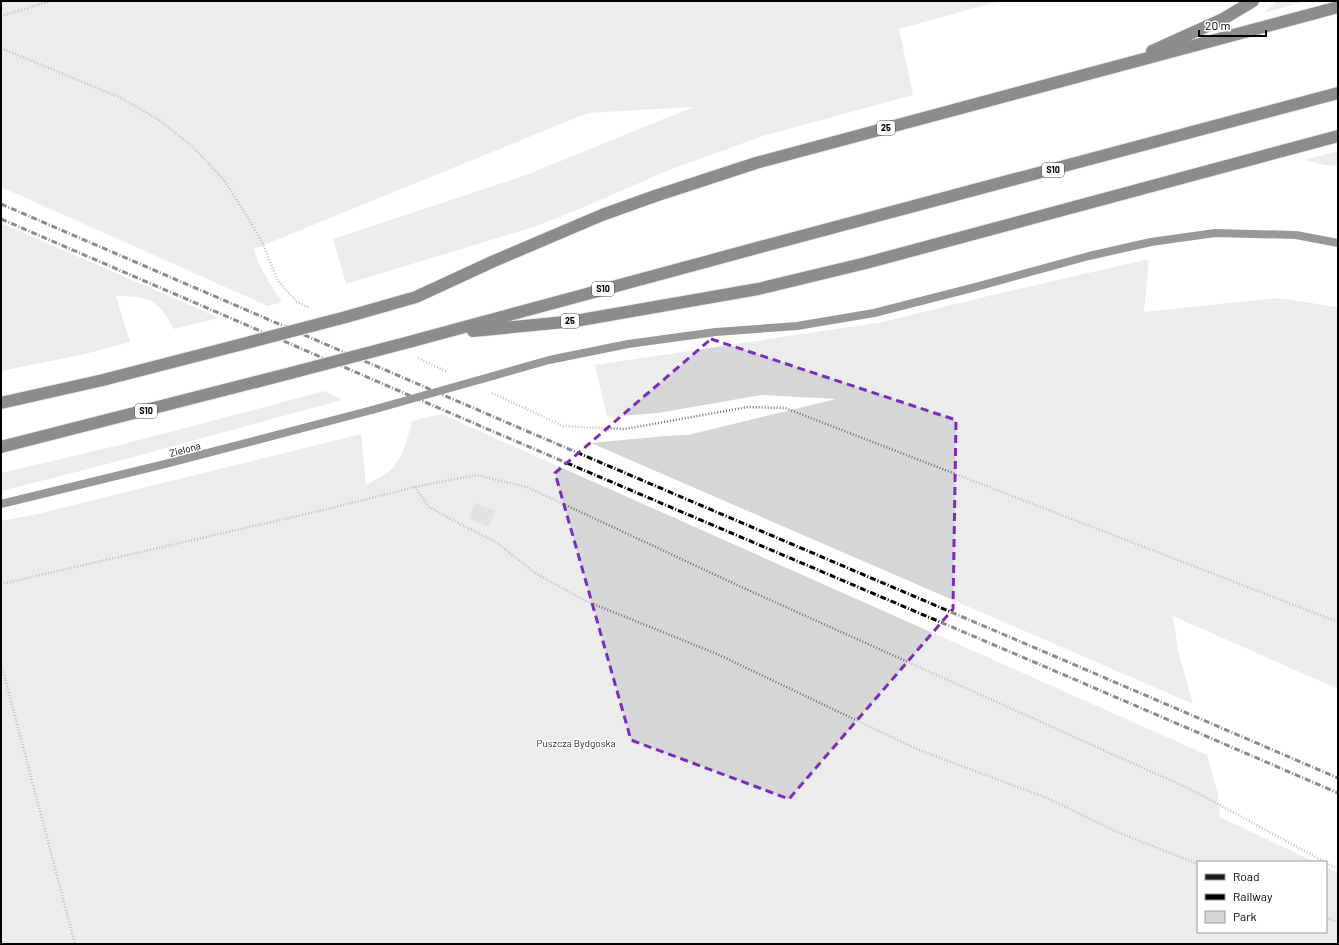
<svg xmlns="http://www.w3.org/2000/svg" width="1339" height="945" viewBox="0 0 1339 945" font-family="Barlow,sans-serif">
  <rect width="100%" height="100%" fill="#fff"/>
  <g fill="#d6d6d6">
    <path d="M 1,1 L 1000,1 L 899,29 L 913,95 L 763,136 L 669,170 L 582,208 L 534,227 L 346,284 L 333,239 L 526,175 L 693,107 L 588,113 L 254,249 C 259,268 271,285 282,302 L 268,306 L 1,187 Z"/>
    <polygon points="1278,1 1306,1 1263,13"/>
    <polygon points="1338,151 1338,166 1324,165 1304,160"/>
    <path d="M 1,223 L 219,318 L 174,329 C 159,299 148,296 116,296 L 130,342 L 81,355 L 1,371 Z"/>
    <polygon points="1149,259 1144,312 1277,298 1338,307 1338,689 1173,616 1178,650 1193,704 591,443 665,436 688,435 836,399 761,395 658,413 607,417 595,365 883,322 988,296"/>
    <polygon points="325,391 342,400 104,465 1,491 1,473 124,444"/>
    <path d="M 441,414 L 1207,755 L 1218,794 L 1220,817 L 1315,862 L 1198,862 L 1198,932 L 1326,932 L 1326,867 L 1338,873 L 1338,944 L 1,944 L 1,521 L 37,514 L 361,434 L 366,485 C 373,481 381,477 388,472 C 403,461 407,439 412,421 Z"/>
  </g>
  <polygon fill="#bfbfbf" points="475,503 495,511 489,527 469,519"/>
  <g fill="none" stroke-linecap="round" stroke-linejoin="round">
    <defs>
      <g id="highway">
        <polyline points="1152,51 1223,19 1253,1"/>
        <polyline points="346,317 416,297 494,261 602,215 655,196 756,163 1338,7"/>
        <polyline points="473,331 575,321 758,289 866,263 1338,136"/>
        <polyline points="409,342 768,245 1338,93"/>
        <polyline points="1,403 103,380 231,347"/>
        <polyline points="1,447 291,373"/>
      </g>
    </defs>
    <use href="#highway" stroke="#dbdbdb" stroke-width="14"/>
    <g stroke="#717171" stroke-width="2.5" stroke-dasharray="1 2" stroke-linecap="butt">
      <polyline points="1,16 51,1"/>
      <polyline points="1,48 121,98 159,120 192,146 224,180 245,213 263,244 278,281 297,302 310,308"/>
      <polyline points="418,358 447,372"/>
      <polyline points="492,393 563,426 625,429 748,407 785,408 1338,622"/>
      <polyline points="415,487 429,507 460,524 496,542 535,573 586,601 717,654 919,750 1047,798 1117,832 1198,864"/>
      <polyline points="1,584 315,512 415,487 476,475 527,487 737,585 1192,790 1325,862"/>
      <polyline points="1,663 75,944"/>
      <polyline points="1326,863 1338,869"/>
      <polyline points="1326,917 1338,923"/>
    </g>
    <g stroke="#1c1c1c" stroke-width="8">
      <polyline points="493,376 549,360 628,344 716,332 797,326 874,313 972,288 1089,256 1151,242 1215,233 1296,235 1338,243"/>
      <polyline points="1,504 165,464 372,410"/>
    </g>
    <use href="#highway" stroke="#000" stroke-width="12"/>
    <g stroke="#000" stroke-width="3" stroke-dasharray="6 2 1 2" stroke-linecap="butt">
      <polyline points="1,204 515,426 1054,656 1338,778"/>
      <polyline points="1,219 499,434 1048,668 1338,793"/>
    </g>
    <defs>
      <g id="highway-bridge">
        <polyline points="231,347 346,317"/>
        <polyline points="291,373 409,342"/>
      </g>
    </defs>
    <use href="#highway-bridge" stroke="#dbdbdb" stroke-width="14" stroke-linecap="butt"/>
    <polyline stroke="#1c1c1c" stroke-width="8" points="372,410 493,376"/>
    <use href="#highway-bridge" stroke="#000" stroke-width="12"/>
  </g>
  <path d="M0 0H1339V945H0ZM 711,339 L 956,420 L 953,609 L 789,799 L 631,740 L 555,473 Z" fill="#fff" fill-opacity=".55" fill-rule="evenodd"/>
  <path fill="none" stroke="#7b2cbf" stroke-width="3" stroke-dasharray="8 5" stroke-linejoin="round" d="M 711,339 L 956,420 L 953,609 L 789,799 L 631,740 L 555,473 Z"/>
  <g text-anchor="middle" stroke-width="3" stroke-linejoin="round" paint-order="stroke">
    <g fill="#fff" stroke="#4c4c4c" stroke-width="1">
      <rect x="877" y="121" width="18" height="14" rx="3"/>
      <rect x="1042" y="163" width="22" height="14" rx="3"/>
      <rect x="592" y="282" width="22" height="14" rx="3"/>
      <rect x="561" y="314" width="18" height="14" rx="3"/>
      <rect x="135" y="404" width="22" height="14" rx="3"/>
    </g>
    <g font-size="9" font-weight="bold" fill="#000">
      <text x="886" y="131">25</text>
      <text x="1053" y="173">S10</text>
      <text x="603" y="292">S10</text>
      <text x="570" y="324">25</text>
      <text x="146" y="414">S10</text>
    </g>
    <g font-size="10" fill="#000" stroke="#fff">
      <text transform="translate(185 449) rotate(-15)" y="4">Zielona</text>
    </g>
    <g font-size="10" fill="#2d2d2d" stroke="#fff">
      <text x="576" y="747">Puszcza Bydgoska</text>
    </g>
  </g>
  <rect width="1339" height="945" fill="none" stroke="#000000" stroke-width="4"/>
  <rect x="1197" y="861" width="130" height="72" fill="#ffffff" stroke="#999999"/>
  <rect x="1205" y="874" width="20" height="6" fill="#1c1c1c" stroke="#999999"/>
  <text x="1233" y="881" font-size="12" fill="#000000">Road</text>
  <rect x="1205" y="894" width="20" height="6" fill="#000000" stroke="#999999"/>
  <text x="1233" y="901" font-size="12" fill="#000000">Railway</text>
  <rect x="1205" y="911" width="20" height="12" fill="#d6d6d6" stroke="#999999"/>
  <text x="1233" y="921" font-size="12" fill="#000000">Park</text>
  <path d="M1199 30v6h67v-6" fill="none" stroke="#000000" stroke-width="2"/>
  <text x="1205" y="30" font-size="12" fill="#000000" stroke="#ffffff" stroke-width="3" paint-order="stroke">20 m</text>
</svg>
